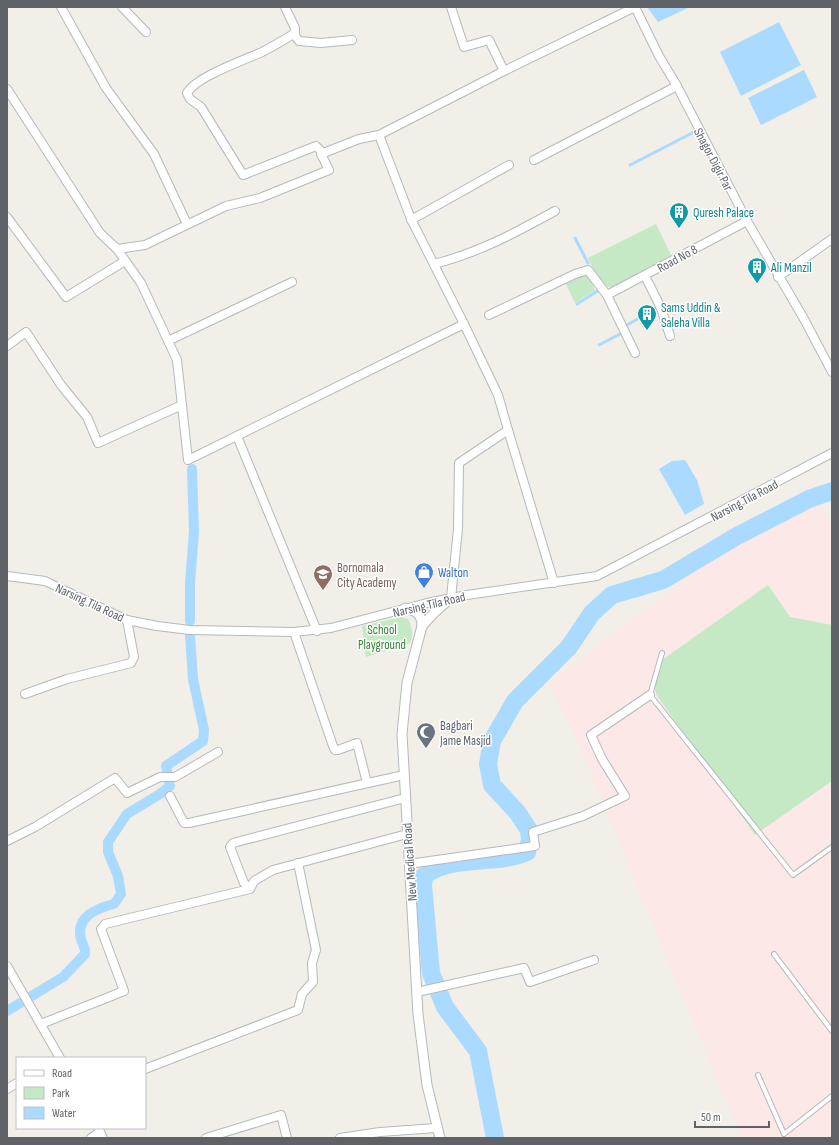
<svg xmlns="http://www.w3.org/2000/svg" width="839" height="1145" viewBox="0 0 839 1145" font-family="'Sofia Sans Condensed',sans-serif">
  <rect width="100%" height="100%" fill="#f1efe8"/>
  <polygon fill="#fce8e6" points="811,484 832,528 832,1138 741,1138 577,740 548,684"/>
  <g fill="#c5e8c5">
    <polygon points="656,224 672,257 616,288 601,285 588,258"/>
    <polygon points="587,273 595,290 575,303 566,284"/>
    <polygon points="768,585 790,617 832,625 832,781 755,835 656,694 654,683 662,660"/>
    <path d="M 401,617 L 408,619 C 412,628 414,634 410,643 L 366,657 L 362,626 Z"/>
  </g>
  <g fill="#aadaff">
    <polygon points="647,7 690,7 658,22"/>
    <polygon points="779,22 801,65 741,96 720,52"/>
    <polygon points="804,70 817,97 761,125 748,98"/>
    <polygon points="685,460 697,480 704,504 685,515 659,469 672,461"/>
  </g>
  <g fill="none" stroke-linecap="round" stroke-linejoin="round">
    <g stroke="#aadaff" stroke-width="3">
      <polyline points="630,165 698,130"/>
      <polyline points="575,238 588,263"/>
      <polyline points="577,304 599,290"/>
      <polyline points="627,325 658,307"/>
      <polyline points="599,345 624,332"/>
    </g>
    <g stroke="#aadaff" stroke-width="10">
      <polyline points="190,621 190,583 194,531 192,469"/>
      <path d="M 7,1011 L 63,977 L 85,954 C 86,948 82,944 81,939 C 75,917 97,908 114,904 L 121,894 L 118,876 L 108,852 L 108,842 L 127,814 L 160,794 L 170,786 L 166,766 L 203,741 L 204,730 L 193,679 L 190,636"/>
    </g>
    <path stroke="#aadaff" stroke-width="18" d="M 495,1138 L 478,1051 L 445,1007 L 431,973 L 423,885 L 424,876 C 451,854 495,866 527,852 L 530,840 L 529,830 L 517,812 L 492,785 L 488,764 L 492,741 L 515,701 L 569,647 L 592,613 L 612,595 L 663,580 L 737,536 L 809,499 L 832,491"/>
    <defs>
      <g id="service">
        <polyline points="662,653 650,695 793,875 832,847"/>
        <polyline points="774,954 832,1031"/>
        <polyline points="758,1075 784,1134 832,1096"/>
      </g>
      <g id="minor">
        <polyline points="61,7 106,88 154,154 187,224"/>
        <polyline points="122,7 146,32"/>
        <path d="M 285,7 L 295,28 L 295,32 L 292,35 C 282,41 272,47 262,52 C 244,60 196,77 187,93 L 190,99 L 201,107 L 243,175 L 316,146 L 323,153"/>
        <polyline points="451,7 464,47 489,40 504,71"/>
        <polyline points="635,7 659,56 677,86 747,221 804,319 832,372"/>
        <polyline points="294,34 299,41 321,43 352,40"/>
        <polyline points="7,89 100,233 117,249 141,283 177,360 188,460 464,324 411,219 379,135"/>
        <polyline points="534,160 677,86"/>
        <polyline points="7,217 66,297 125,261"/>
        <polyline points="411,220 509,165"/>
        <polyline points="117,249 145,245 226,206 260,198 329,170 321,154 359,139 379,135 504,71 635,7"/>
        <path d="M 434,264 C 478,253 515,233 555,211"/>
        <polyline points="645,276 661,308 670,336"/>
        <polyline points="778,277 832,239"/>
        <polyline points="607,295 635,353"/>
        <polyline points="489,315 575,274 588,270 607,295 747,221"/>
        <polyline points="168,341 292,282"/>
        <polyline points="7,346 26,332 61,385 87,417 98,443 182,405"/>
        <polyline points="508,430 554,583"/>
        <polyline points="237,436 317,631"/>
        <polyline points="7,576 45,581 127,620 157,626 190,630 294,632 331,628 427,603 467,595 597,576 832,453"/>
        <polyline points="451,598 458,529 459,463 508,430 498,395 464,324"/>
        <polyline points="294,632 333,746 335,750 338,750 357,743 367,783"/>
        <polyline points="25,694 67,679 131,663 134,657 127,620"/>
        <polyline points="170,796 184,823 189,823 404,775"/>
        <polyline points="7,841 35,827 115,778 127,793 160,777 175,777 218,752"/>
        <polyline points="409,864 535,846 533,832 583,816 625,796 602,759 591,735 650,695"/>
        <polyline points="250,889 244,883 230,847 233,843 405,798"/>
        <polyline points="7,966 60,1058"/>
        <polyline points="417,992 524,968 530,982 594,960"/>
        <polyline points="41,1024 124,991 101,929 105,924 250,889 254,881 273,870 407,834"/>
        <polyline points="145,1069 298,1010 302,994 313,982 312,963 316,950 298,863"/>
        <polyline points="7,1089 17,1083"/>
        <polyline points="98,1128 103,1138"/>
        <polyline points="91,1138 100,1132"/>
        <polyline points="206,1138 281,1115 287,1138"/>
        <polyline points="340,1138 380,1132 436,1128"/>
      </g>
      <g id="tertiary">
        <path d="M 405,608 C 416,611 422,614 422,626"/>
        <polyline points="440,1138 427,1085 418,1014 402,734 407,683 422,626 433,614 451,598"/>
      </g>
    </defs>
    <use href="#service" stroke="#b5b8bc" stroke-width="6"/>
    <use href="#minor" stroke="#b5b8bc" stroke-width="10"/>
    <use href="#tertiary" stroke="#b5b8bc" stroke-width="11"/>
    <use href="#service" stroke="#fff" stroke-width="4"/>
    <use href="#minor" stroke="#fff" stroke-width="8"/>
    <use href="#tertiary" stroke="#fff" stroke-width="9"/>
  </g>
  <defs>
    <symbol id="building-pin" viewBox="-11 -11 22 30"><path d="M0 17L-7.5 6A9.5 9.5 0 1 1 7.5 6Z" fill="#0f9aa8" stroke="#fff"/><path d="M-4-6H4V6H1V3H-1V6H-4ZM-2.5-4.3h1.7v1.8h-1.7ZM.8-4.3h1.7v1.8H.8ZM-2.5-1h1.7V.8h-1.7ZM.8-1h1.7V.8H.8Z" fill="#fff"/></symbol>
    <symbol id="shop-pin" viewBox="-11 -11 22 30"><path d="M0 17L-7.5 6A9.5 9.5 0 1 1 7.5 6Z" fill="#3f7fe0" stroke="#fff"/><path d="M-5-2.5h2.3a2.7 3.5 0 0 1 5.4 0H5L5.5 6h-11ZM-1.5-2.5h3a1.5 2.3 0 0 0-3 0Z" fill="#fff"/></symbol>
    <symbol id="school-pin" viewBox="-11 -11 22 30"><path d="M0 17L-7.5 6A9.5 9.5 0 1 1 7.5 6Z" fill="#8d6e63" stroke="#fff"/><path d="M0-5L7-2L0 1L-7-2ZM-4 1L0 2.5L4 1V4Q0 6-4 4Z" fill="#fff"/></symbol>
    <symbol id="mosque-pin" viewBox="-11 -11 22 30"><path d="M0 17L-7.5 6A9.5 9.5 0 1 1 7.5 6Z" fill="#6b7280" stroke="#fff"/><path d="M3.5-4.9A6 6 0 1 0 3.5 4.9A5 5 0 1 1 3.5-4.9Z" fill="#fff"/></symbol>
  </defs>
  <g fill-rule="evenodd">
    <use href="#building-pin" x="668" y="201" width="22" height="30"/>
    <use href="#building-pin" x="746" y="256" width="22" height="30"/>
    <use href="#building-pin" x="636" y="303" width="22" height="30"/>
    <use href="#shop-pin" x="413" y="561" width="22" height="30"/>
    <use href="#school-pin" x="312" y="563" width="22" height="30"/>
    <use href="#mosque-pin" x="415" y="721" width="22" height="30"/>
  </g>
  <g text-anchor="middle" stroke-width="3" stroke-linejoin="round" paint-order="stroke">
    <g font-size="13" fill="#5f6368" stroke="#fff">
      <text transform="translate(714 159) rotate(62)" y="5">Shagor Digir Par</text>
      <text transform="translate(677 258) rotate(-28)" y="5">Road No 8</text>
      <text transform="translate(744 500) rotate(-28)" y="5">Narsing Tila Road</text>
      <text transform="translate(90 602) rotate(25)" y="5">Narsing Tila Road</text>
      <text transform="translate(429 604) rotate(-13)" y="5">Narsing Tila Road</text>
      <text transform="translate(409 862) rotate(-94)" y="5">New Medical Road</text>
    </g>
    <g font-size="13" fill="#0d838f" stroke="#fff" text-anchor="start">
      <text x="693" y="217">Quresh Palace</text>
      <text x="771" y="272">Ali Manzil</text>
      <text x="661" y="312">Sams Uddin &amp;<tspan x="661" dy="15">Saleha Villa</tspan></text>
    </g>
    <g font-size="13" fill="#785e54" stroke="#fff" text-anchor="start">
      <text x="337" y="572">Bornomala<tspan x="337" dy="15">City Academy</tspan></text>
    </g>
    <g font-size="13" fill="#366cbe" stroke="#fff" text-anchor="start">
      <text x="438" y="577">Walton</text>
    </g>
    <g font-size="13" fill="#348238" stroke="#fff">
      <text x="382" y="634">School<tspan x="382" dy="15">Playground</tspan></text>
    </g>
    <g font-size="13" fill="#5b616d" stroke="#fff" text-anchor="start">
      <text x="440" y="730">Bagbari<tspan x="440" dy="15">Jame Masjid</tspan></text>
    </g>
  </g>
  <rect width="839" height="1145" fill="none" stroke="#5f6368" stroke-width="16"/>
  <rect x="16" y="1057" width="130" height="72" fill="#ffffff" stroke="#bfc1c3"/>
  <rect x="24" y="1070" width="20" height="6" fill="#ffffff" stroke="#bfc1c3"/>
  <text x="52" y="1077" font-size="12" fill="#5f6368">Road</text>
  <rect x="24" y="1087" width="20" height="12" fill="#c5e8c5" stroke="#bfc1c3"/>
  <text x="52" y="1097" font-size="12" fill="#5f6368">Park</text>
  <rect x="24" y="1107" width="20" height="12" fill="#aadaff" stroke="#bfc1c3"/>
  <text x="52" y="1117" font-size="12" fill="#5f6368">Water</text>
  <path d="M695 1121v6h74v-6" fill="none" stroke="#5f6368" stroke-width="2"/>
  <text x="701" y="1121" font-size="12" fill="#5f6368" stroke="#ffffff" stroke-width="3" paint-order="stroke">50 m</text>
</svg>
